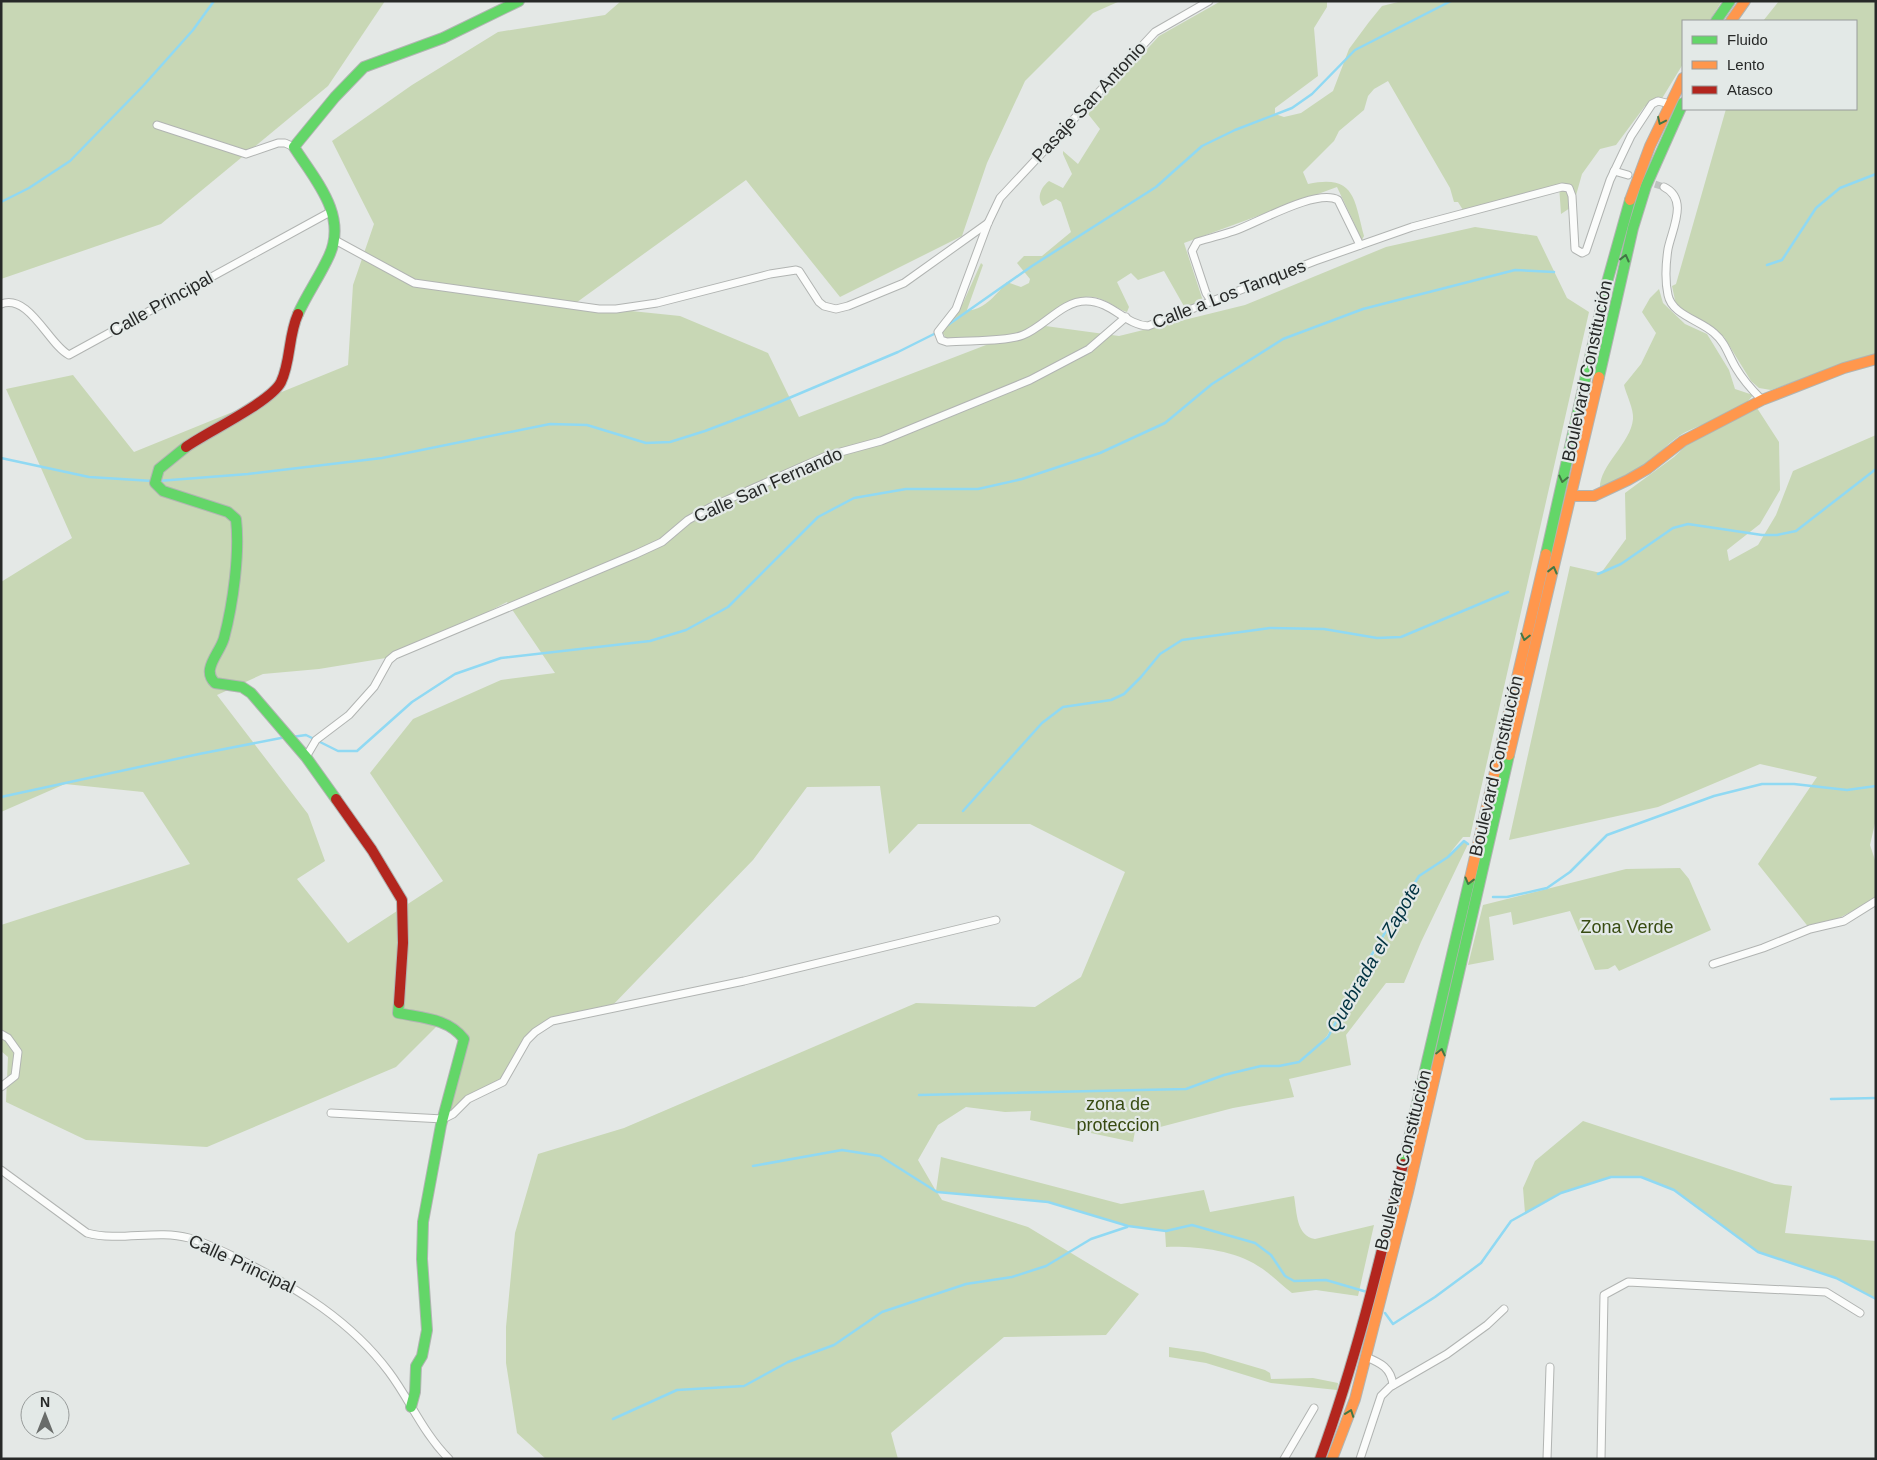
<svg xmlns="http://www.w3.org/2000/svg" width="1877" height="1460" viewBox="0 0 1877 1460" font-family="Helvetica,sans-serif">
  <rect width="100%" height="100%" fill="#e4e8e6"/>
  <g fill="#c8d7b5" fill-rule="evenodd">
    <polygon points="1,1 385,1 328,86 161,224 1,279"/>
    <path d="M 621,1 L 1120,1 L 1093,13 L 1025,81 L 987,163 L 962,236 L 840,297 L 746,180 L 573,305 L 680,316 L 768,353 L 799,417 L 1012,335 L 950,339 L 946,338 L 942,332 L 963,303 L 981,263 L 983,265 L 967,310 C 983,312 998,292 1007,282 L 1021,287 L 1029,283 L 1030,279 L 1017,263 L 1024,256 L 1042,256 L 1071,232 L 1061,202 L 1056,199 L 1043,206 C 1036,198 1041,187 1049,181 L 1063,188 L 1072,174 L 1063,154 L 1063,151 L 1078,164 L 1100,129 L 1088,114 L 1159,36 L 1221,1 L 1327,1 L 1327,7 L 1314,28 L 1318,76 L 1275,108 L 1275,114 L 1284,117 L 1301,113 L 1333,91 L 1349,49 L 1369,22 L 1382,6 L 1402,1 L 1722,1 L 1709,21 L 1683,21 L 1683,64 L 1658,105 L 1645,106 L 1616,145 L 1600,149 L 1582,174 L 1573,206 L 1561,214 L 1559,185 L 1463,210 L 1458,202 L 1454,202 L 1450,188 L 1388,81 L 1374,89 L 1368,96 L 1364,110 L 1339,131 L 1334,141 L 1303,172 L 1308,184 C 1355,174 1354,199 1364,236 L 1362,240 L 1337,187 L 1184,243 L 1203,301 L 1185,308 L 1164,271 L 1138,280 L 1131,273 L 1117,282 L 1129,307 L 1127,312 C 1119,310 1111,303 1103,300 C 1079,288 1056,311 1038,325 L 1119,336 L 1245,305 L 1386,247 L 1475,227 L 1537,236 L 1567,298 L 1589,312 L 1470,837 L 1463,837 L 1450,853 L 1464,841 L 1468,844 L 1421,942 L 1404,983 L 1386,983 L 1346,1035 L 1351,1065 L 1289,1079 L 1294,1097 L 1233,1108 L 1141,1132 L 1135,1131 L 1133,1142 L 1030,1120 L 1031,1111 L 1005,1112 L 966,1107 L 938,1125 L 918,1160 L 936,1191 L 941,1157 L 1121,1204 L 1204,1190 L 1210,1212 L 1294,1196 C 1297,1212 1296,1236 1315,1239 L 1374,1225 L 1358,1296 L 1316,1290 L 1292,1293 C 1280,1284 1270,1273 1258,1266 C 1234,1250 1194,1246 1166,1247 L 1165,1231 L 1128,1226 L 1048,1202 L 937,1192 L 942,1200 L 1028,1227 L 1139,1294 L 1106,1335 L 1004,1337 L 891,1433 L 898,1459 L 546,1459 L 517,1433 L 506,1363 L 506,1327 L 515,1233 L 538,1154 L 624,1128 L 916,1003 L 1035,1007 L 1081,977 L 1125,872 L 1030,824 L 918,824 L 889,854 L 880,786 L 807,787 L 753,860 L 609,1009 L 552,1021 L 535,1032 L 503,1082 L 493,1086 L 443,1119 L 464,1039 L 441,1022 L 396,1067 L 207,1147 L 86,1140 L 6,1102 L 8,1057 L 1,1051 L 1,925 L 190,864 L 143,792 L 65,784 L 1,812 L 1,582 L 72,538 L 6,389 L 73,375 L 134,452 L 348,365 L 353,285 L 374,224 L 332,141 L 412,85 L 498,32 L 605,15 ZM 507,602 L 555,673 L 501,680 L 413,719 L 370,773 L 443,881 L 348,943 L 297,879 L 325,861 L 308,814 L 217,695 L 263,674 L 319,669 L 404,655 ZM 1408,894 L 1328,1037 L 1321,1042 L 1327,1036 L 1367,960 Z"/>
    <polygon points="1779,1 1876,1 1876,356 1820,372 1771,390 1759,388 1751,381 1724,337 1676,305 1672,286 1676,284 1726,109 1856,109 1856,21 1763,21"/>
    <path d="M 1659,289 L 1663,303 L 1685,324 L 1707,334 L 1729,370 L 1735,389 L 1753,395 C 1739,415 1711,420 1690,430 C 1669,439 1657,458 1639,471 C 1629,479 1612,483 1600,488 C 1599,466 1631,443 1633,419 C 1634,409 1626,394 1624,385 L 1641,364 L 1656,333 L 1642,312 L 1650,298 Z"/>
    <polygon points="1757,408 1779,442 1780,490 1760,524 1727,550 1729,561 1758,545 1776,515 1793,471 1876,435 1876,819 1870,845 1876,863 1876,899 1841,917 1810,929 1758,864 1817,777 1760,764 1658,807 1509,840 1570,566 1601,573 1626,539 1625,493 1674,457 1690,442"/>
    <polygon points="1680,868 1689,879 1711,930 1619,971 1615,965 1608,969 1595,970 1570,911 1513,925 1511,912 1489,917 1494,960 1468,965 1483,905 1626,869"/>
    <polygon points="1583,1121 1775,1184 1792,1186 1785,1233 1876,1241 1876,1299 1835,1278 1758,1252 1674,1190 1641,1177 1611,1177 1561,1193 1525,1213 1523,1188 1535,1161"/>
    <polygon points="1169,1347 1204,1352 1265,1370 1270,1373 1271,1379 1313,1378 1338,1383 1337,1390 1271,1383 1206,1363 1169,1357"/>
  </g>
  <g fill="none" stroke-linecap="round" stroke-linejoin="round">
    <g stroke="#90d9f3" stroke-width="2.5">
      <polyline points="1,202 29,188 70,161 143,86 193,30 214,1"/>
      <polyline points="1767,265 1782,260 1816,208 1840,188 1876,174"/>
      <polyline points="945,327 1032,266 1156,187 1202,146 1235,130 1292,108 1312,94 1355,50 1451,1"/>
      <polyline points="1,458 89,477 153,481"/>
      <polyline points="158,481 248,474 382,458 550,424 587,425 646,443 670,442 705,431 763,409 898,352 938,332"/>
      <polyline points="1598,574 1621,564 1673,528 1688,524 1762,535 1777,535 1796,531 1876,469"/>
      <polyline points="292,737 306,735 338,751 357,751 412,702 455,674 501,658 650,641 686,630 728,607 818,517 854,498 906,489 978,489 1022,479 1100,453 1165,423 1212,384 1283,339 1363,309 1515,270 1554,272"/>
      <polyline points="1,797 199,754 286,737"/>
      <polyline points="963,811 1042,723 1063,707 1111,700 1124,694 1141,677 1160,654 1182,640 1270,628 1324,629 1377,638 1401,637 1508,592"/>
      <polyline points="1493,897 1507,897 1547,888 1570,872 1607,835 1714,796 1762,784 1794,784 1847,790 1876,786"/>
      <polyline points="919,1095 1186,1089 1224,1075 1261,1066 1279,1066 1299,1062 1328,1037 1368,961 1419,876 1448,857 1464,841 1468,844"/>
      <polyline points="1831,1099 1876,1098"/>
      <polyline points="753,1166 842,1150 880,1156 937,1192 1048,1202 1128,1226 1166,1231 1192,1225 1255,1243 1271,1255 1285,1276 1294,1281 1326,1280 1367,1292"/>
      <polyline points="1385,1313 1393,1324 1435,1297 1481,1263 1511,1221 1561,1193 1611,1177 1641,1177 1674,1190 1758,1252 1836,1278 1876,1299"/>
      <polyline points="613,1419 677,1390 744,1386 788,1362 834,1345 882,1312 966,1284 1012,1277 1046,1266 1091,1239 1127,1227"/>
    </g>
    <polyline stroke="#bec2c0" stroke-width="7" stroke-dasharray="7 3.5" stroke-linecap="butt" points="1645,181 1664,187"/>
    <defs>
      <g id="street">
        <path d="M 1209,1 L 1155,32 L 1000,198 L 988,223 L 956,309 L 938,332 L 941,340 L 947,342 C 966,340 1006,342 1023,335 C 1044,327 1062,301 1086,301 C 1112,301 1125,325 1148,326 L 1315,261 L 1412,227 L 1562,187 L 1569,188 L 1572,196 L 1575,249 L 1582,253 L 1586,251 L 1610,180 L 1631,136 L 1652,104 L 1658,101 L 1670,104"/>
        <polyline points="157,125 246,154 278,143 285,143 294,147"/>
        <polyline points="1614,171 1628,175"/>
        <path d="M 1664,187 C 1689,199 1672,229 1668,249 C 1666,262 1665,281 1668,295 C 1672,315 1700,320 1714,333 C 1726,343 1728,355 1736,368 C 1743,380 1752,390 1762,400"/>
        <polyline points="335,240 414,283 599,309 616,309 657,303 770,274 796,270 799,271 819,302 824,306 836,309 848,306 904,283 988,223"/>
        <path d="M 1212,302 L 1206,293 L 1192,251 L 1197,242 C 1209,238 1222,235 1234,231 C 1257,223 1317,188 1338,200 L 1360,245"/>
        <path d="M 1,304 C 29,293 49,345 69,355 L 332,211"/>
        <polyline points="306,757 316,740 349,715 374,687 389,660 395,655 636,554 662,542 688,520 711,507 826,456 881,441 1030,380 1089,349 1126,317"/>
        <polyline points="1713,964 1763,948 1810,929 1844,921 1876,901"/>
        <polyline points="1,1034 8,1038 18,1052 15,1076 1,1087"/>
        <polyline points="331,1113 443,1119 453,1114 468,1099 503,1082 527,1040 535,1032 552,1021 744,981 996,920"/>
        <path d="M 1,1170 L 87,1233 C 120,1242 156,1229 189,1238 C 207,1243 224,1252 241,1260 C 297,1288 351,1321 389,1372 C 410,1400 423,1433 449,1459"/>
        <path d="M 1366,1357 C 1381,1363 1391,1368 1393,1385"/>
        <polyline points="1284,1459 1314,1408"/>
        <polyline points="1360,1459 1381,1396 1390,1387 1447,1354 1487,1325 1504,1309"/>
        <polyline points="1547,1459 1550,1367"/>
        <polyline points="1601,1459 1604,1295 1628,1282 1826,1292 1860,1313"/>
      </g>
      <g id="fast">
        <polyline points="1716,21 1730,1"/>
        <path d="M 298,314 C 307,294 320,276 329,256 C 348,215 315,180 294,147 L 335,97 L 364,67 L 443,38 L 519,1"/>
        <polyline points="1599,377 1633,228 1646,186 1683,103"/>
        <path d="M 186,447 L 159,469 L 155,483 L 163,491 L 228,512 L 236,519 C 240,553 233,604 224,638 C 221,649 212,658 210,669 C 209,675 211,679 215,683 L 242,687 L 251,693 L 306,757 L 336,799"/>
        <polyline points="1546,554 1606,286 1630,200"/>
        <path d="M 399,1003 L 398,1013 C 422,1018 448,1018 464,1039 L 441,1125 L 423,1222 L 422,1259 L 427,1330 L 422,1356 L 416,1366 L 415,1392 L 411,1407"/>
        <polyline points="1440,1055 1509,755"/>
        <polyline points="1403,1164 1470,878"/>
      </g>
      <g id="slow">
        <polyline points="1731,21 1745,1"/>
        <polyline points="1630,200 1650,146 1683,78"/>
        <polyline points="1572,496 1594,496 1628,480 1647,469 1683,441 1762,400 1844,368 1876,359"/>
        <polyline points="1509,755 1599,377"/>
        <polyline points="1470,878 1546,554"/>
        <polyline points="1332,1459 1355,1399 1408,1192 1440,1055"/>
      </g>
      <g id="jam">
        <path d="M 186,447 C 207,432 271,402 281,382 C 291,361 288,336 298,314"/>
        <polyline points="336,799 372,850 402,900 403,943 399,1003"/>
        <path d="M 1320,1459 C 1355,1363 1379,1264 1403,1164"/>
      </g>
    </defs>
    <use href="#street" stroke="#b1b4b2" stroke-width="9"/>
    <use href="#fast" stroke="#b1b4b2" stroke-width="12"/>
    <use href="#slow" stroke="#b1b4b2" stroke-width="12"/>
    <use href="#jam" stroke="#b1b4b2" stroke-width="12"/>
    <use href="#street" stroke="#fbfcfb" stroke-width="7"/>
    <use href="#fast" stroke="#63d668" stroke-width="10"/>
    <use href="#slow" stroke="#ff974d" stroke-width="10"/>
    <use href="#jam" stroke="#b3261e" stroke-width="10"/>
  </g>
  <defs><path id="oneway-chevron" d="M-2-3.5L2.5 0L-2 3.5" fill="none" stroke-width="1.6" stroke-linecap="round" stroke-linejoin="round" transform="scale(1.25)"/></defs>
  <g stroke="#427745">
    <use href="#oneway-chevron" transform="translate(1661 121) rotate(115)"/>
    <use href="#oneway-chevron" transform="translate(1625 258) rotate(-76)"/>
    <use href="#oneway-chevron" transform="translate(1563 479) rotate(103)"/>
    <use href="#oneway-chevron" transform="translate(1553 570) rotate(-76)"/>
    <use href="#oneway-chevron" transform="translate(1525 637) rotate(103)"/>
    <use href="#oneway-chevron" transform="translate(1469 881) rotate(104)"/>
    <use href="#oneway-chevron" transform="translate(1441 1052) rotate(-77)"/>
    <use href="#oneway-chevron" transform="translate(1350 1413) rotate(-70)"/>
  </g>
  <g text-anchor="middle" stroke-width="4.5" stroke-linejoin="round" paint-order="stroke">
    <g font-size="18" fill="#272928" stroke="#e3e9e7">
      <text transform="translate(1089 102) rotate(-47)" y="6">Pasaje San Antonio</text>
      <text transform="translate(1229 294) rotate(-21)" y="6">Calle a Los Tanques</text>
      <text transform="translate(161 304) rotate(-29)" y="6">Calle Principal</text>
      <text transform="translate(1587 371) rotate(-78)" y="6">Boulevard Constitución</text>
      <text transform="translate(768 485) rotate(-24)" y="6">Calle San Fernando</text>
      <text transform="translate(1496 766) rotate(-77)" y="6">Boulevard Constitución</text>
      <text transform="translate(1403 1160) rotate(-76)" y="6">Boulevard Constitución</text>
      <text transform="translate(242 1264) rotate(25)" y="6">Calle Principal</text>
    </g>
    <g font-size="18" fill="#384b12" stroke="#e3e9e7">
      <text x="1627" y="933">Zona Verde</text>
      <text x="1118" y="1110">zona de<tspan x="1118" dy="21">proteccion</tspan></text>
    </g>
    <g font-size="19" font-style="italic" fill="#003241" stroke="#e3e9e7">
      <text transform="translate(1373 957) rotate(-60)" y="7">Quebrada el Zapote</text>
    </g>
  </g>
  <rect width="1877" height="1460" fill="none" stroke="#272928" stroke-width="5"/>
  <rect x="1682" y="20" width="175" height="90" fill="#e3e9e7" stroke="#989c9b"/>
  <rect x="1692" y="36" width="25" height="8" fill="#63d668" stroke="#989c9b"/>
  <text x="1727" y="45" font-size="15" fill="#272928">Fluido</text>
  <rect x="1692" y="61" width="25" height="8" fill="#ff974d" stroke="#989c9b"/>
  <text x="1727" y="70" font-size="15" fill="#272928">Lento</text>
  <rect x="1692" y="86" width="25" height="8" fill="#b3261e" stroke="#989c9b"/>
  <text x="1727" y="95" font-size="15" fill="#272928">Atasco</text>
  <g transform="translate(45 1415)"><circle r="24" fill="#e3e9e7" stroke="#989c9b"/>
  <path d="M0-4L9 19L0 12L-9 19Z" fill="#696c6a"/>
  <text y="-8" font-size="14" font-weight="bold" text-anchor="middle" fill="#272928">N</text>
  </g>
</svg>
